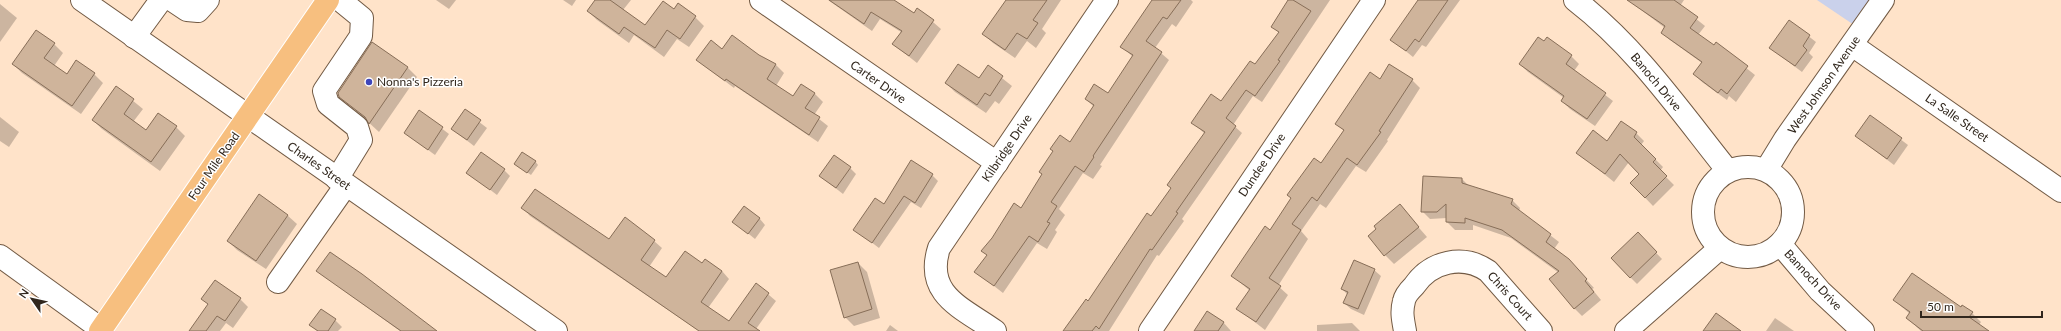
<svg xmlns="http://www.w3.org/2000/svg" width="2061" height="331" viewBox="0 0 2061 331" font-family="Lato,sans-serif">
  <rect width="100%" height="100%" fill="#ffe3c9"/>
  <polygon fill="#cad1eb" points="1817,0 1875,0 1857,27"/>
  <g fill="#0003">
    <polygon points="436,0 456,0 449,9"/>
    <polygon points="563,0 576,0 572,6"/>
    <polygon points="596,0 631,0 623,10 646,26 674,10 695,17 704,26 689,47 677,39 664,57 634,35 629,43 597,20 588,11"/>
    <polygon points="828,0 892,0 914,14 918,9 941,29 917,63 893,44 901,32 880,19 872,31"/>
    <polygon points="1019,0 1061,0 1042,29 1046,33 1036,48 1027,41 1015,58 993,43 984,34"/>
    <polygon points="1153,0 1191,0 1193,2 1176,27 1172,24 1155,48 1169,60 1100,165 1102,166 1093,179 1083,173 1059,209 1065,215 1055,230 1057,232 1047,249 1037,243 1003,293 976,272 987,255 982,251 1021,209 1042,175 1040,172 1054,152 1051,149 1071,143 1094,107 1086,99 1108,94 1133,57 1122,47"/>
    <polygon points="1289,0 1330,0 1262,102 1253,96 1233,125 1242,133 1182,219 1184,221 1159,256 1157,255 1109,331 1064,331 1089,302 1172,189 1205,134 1193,123 1221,102 1255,66 1279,33 1272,26"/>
    <polygon points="1419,0 1460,0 1426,47 1422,45 1413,57 1392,40"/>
    <polygon points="1628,0 1684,0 1680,6 1705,26 1698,35 1714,46 1716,44 1755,75 1736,102 1729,96 1727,100 1702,82 1694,74 1702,63 1670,40 1662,32 1665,28"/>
    <polygon points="0,4 17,18 0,42"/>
    <polygon points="1789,21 1816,42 1809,53 1813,57 1802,72 1770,48"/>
    <polygon points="54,44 63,53 54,66 67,75 94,74 103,83 81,114 22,73 13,64"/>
    <polygon points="372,44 408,68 417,77 379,132 340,96"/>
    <polygon points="722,50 758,56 776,65 784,73 776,86 793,97 801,85 815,94 823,102 814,115 828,126 818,142 735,86 734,88 697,60"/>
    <polygon points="1571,56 1579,64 1574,71 1613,101 1595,126 1570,109 1562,101 1564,98 1528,72 1520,64"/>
    <polygon points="988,67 1012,86 999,104 995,101 986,113 955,92 946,83 979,80"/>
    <polygon points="1380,80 1412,80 1420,88 1387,140 1388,141 1366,172 1356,166 1326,208 1320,204 1301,231 1308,239 1278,286 1288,295 1265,330 1238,309 1250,291 1233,276 1271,231 1345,132 1336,123"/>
    <polygon points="116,87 143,109 133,122 146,131 176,127 185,136 160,171 102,129 93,120"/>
    <polygon points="465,111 487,128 474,146 452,129"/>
    <polygon points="420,112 449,134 435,155 405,133"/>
    <polygon points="1870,116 1908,145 1894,165 1856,136"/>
    <polygon points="0,117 19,132 9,147 0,141"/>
    <polygon points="1636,133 1644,141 1641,145 1663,167 1660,171 1674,185 1653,206 1631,183 1641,174 1629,162 1614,182 1578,153"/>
    <polygon points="535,161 538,165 531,175 515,164"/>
    <polygon points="850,168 856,174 843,194 820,176"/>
    <polygon points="504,170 510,176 497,195 468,173"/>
    <polygon points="932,175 938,181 921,208 911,202 879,248 854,229 884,206"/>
    <polygon points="1462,179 1469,186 1512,200 1520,208 1519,211 1559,242 1554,249 1572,264 1594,288 1592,289 1601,300 1582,316 1574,308 1559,273 1511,238 1473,225 1473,230 1455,230 1447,222 1447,218 1430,219 1422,211"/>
    <polygon points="1400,206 1427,237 1394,264 1385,255"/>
    <polygon points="523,208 609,241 654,241 662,248 649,267 666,278 703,265 722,271 729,279 708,308 729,323 756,284 776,301 756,329 758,331 699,331 530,216"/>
    <polygon points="287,215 297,224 266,269 237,250 228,241"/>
    <polygon points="759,218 765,225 755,239 734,222"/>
    <polygon points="1638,234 1662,259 1637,284 1612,259"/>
    <polygon points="858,263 867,272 880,318 854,326 845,317"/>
    <polygon points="1374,270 1381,276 1364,315 1351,309 1344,303 1348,295 1342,289"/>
    <polygon points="317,271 434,331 400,331"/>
    <polygon points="203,299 240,299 248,307 233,328 226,323 220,331 190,331 209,305"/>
    <polygon points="1894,300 1961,309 1972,313 1981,322 1979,325 1985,331 1921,331 1907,318 1910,314"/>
    <polygon points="1775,318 1794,331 1766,331"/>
    <polygon points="335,320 342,327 338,331 317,331 311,325"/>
    <polygon points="1223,322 1231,331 1196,331"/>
    <polygon points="1352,323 1360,331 1317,331 1317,325"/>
    <polygon points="890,325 898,331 886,331"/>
  </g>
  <g fill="#cfb49b" stroke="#876e58">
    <polygon points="595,0 610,0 645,25 663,1 674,9 678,3 696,16 680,39 667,30 655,48 624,27 619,34 587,11"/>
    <polygon points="829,0 894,0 914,13 917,8 934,20 909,56 892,44 902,31 871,12 864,24"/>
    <polygon points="1006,0 1047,0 1033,20 1038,23 1027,39 1017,33 1005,50 982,34"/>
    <polygon points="1152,0 1181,0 1167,19 1163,17 1146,41 1162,52 1093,156 1094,157 1084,172 1075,166 1051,202 1057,206 1047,222 1050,223 1038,242 1029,236 994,286 974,272 987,255 981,251 992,238 1014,203 1021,208 1042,174 1039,172 1053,151 1050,149 1060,135 1070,142 1094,105 1085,99 1094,84 1108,93 1133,55 1120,47"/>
    <polygon points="1288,0 1293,0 1311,11 1278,60 1280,61 1255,96 1246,90 1226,118 1236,126 1176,212 1178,213 1152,250 1150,249 1099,329 1096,326 1092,331 1063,331 1086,299 1088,301 1147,213 1151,216 1171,188 1167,185 1205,132 1191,123 1211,94 1221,101 1250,61 1255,64 1279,32 1271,27"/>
    <polygon points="1418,0 1448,0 1419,42 1415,39 1406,51 1390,40"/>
    <polygon points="1627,0 1674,0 1698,17 1690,28 1714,45 1716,42 1748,66 1727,94 1721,89 1718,93 1693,74 1702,62 1661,33 1665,26"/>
    <polygon points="1789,20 1810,35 1803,46 1807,50 1795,66 1769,48"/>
    <polygon points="36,30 55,43 44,58 67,74 76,60 95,73 72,106 12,64"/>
    <polygon points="732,35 759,55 776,64 767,79 793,96 801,84 815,93 805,108 820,117 809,135 726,79 725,81 696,60 711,40 722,49"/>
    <polygon points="1538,37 1544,41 1547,37 1572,55 1566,64 1606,93 1587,119 1561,101 1564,96 1519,64"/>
    <polygon points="372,42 408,67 369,124 365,117 339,97 338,93"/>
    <polygon points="958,64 979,78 988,65 1003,76 990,96 985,93 977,105 945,83"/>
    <polygon points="1389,64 1413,79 1379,131 1381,132 1357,165 1347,158 1317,201 1312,197 1292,224 1301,230 1269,278 1281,286 1256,322 1236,309 1250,289 1231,276 1265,226 1270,230 1291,198 1287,195 1314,158 1321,163 1344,130 1335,124 1370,72 1380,79"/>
    <polygon points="116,86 134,99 124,114 146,130 158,113 177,126 151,162 92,120"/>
    <polygon points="465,109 481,120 467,140 451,129"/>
    <polygon points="419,110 443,127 428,150 404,133"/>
    <polygon points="1870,115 1902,138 1887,159 1855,136"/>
    <polygon points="1621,121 1637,132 1634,137 1656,159 1653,162 1667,176 1645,198 1630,183 1639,174 1620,154 1605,174 1576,153 1593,130 1607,141"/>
    <polygon points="481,152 505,169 490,190 466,173"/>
    <polygon points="522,152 536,161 527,173 514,164"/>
    <polygon points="834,155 851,167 836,188 819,176"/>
    <polygon points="911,160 933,174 915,203 904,196 872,243 853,230 875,198 884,204"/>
    <polygon points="1423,176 1462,178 1462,183 1513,199 1511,204 1551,234 1546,242 1569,259 1587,279 1585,281 1594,292 1574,309 1549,279 1559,271 1502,230 1465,218 1465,223 1446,222 1446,204 1437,212 1421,212"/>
    <polygon points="535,189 609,239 625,217 655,240 641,260 666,277 685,251 702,263 705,259 722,271 701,302 729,321 756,283 769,293 748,323 760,331 699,331 521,208"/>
    <polygon points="259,194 288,215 256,261 227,241"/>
    <polygon points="1400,204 1419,227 1384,256 1368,236 1376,229 1374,226"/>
    <polygon points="744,206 760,218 748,234 732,222"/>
    <polygon points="1638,232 1657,252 1630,278 1611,258"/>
    <polygon points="330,252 362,274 437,331 401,331 316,271"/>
    <polygon points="1354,260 1375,269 1358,309 1343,303 1348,292 1341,289"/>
    <polygon points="858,262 872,309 844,318 830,270"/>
    <polygon points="1912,273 1961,307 1962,305 1973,312 1969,317 1989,331 1923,331 1906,318 1910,312 1893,300"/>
    <polygon points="215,280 241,298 225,321 217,316 206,331 189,331 208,304 201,299"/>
    <polygon points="321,309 336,319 328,331 318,331 309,325"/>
    <polygon points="1207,311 1224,322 1218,331 1194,331"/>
    <polygon points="1716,313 1741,331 1703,331"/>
  </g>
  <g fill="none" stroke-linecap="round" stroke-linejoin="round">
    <defs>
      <g id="minor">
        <polyline points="82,0 556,331"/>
        <polyline points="172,0 187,10 198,11 208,0"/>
        <polyline points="761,0 997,163"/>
        <path d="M 1575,0 C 1636,47 1680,111 1728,171"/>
        <polyline points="134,37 161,0"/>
        <polyline points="1852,45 2061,191"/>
        <circle cx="1748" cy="212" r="45"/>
        <polyline points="1766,170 1785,139 1883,0"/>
        <polyline points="337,179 361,140 357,127 328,104 324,91 361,36 362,18 340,0"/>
        <polyline points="1780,244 1820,291 1863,331"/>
        <polyline points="0,256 101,329"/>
        <polyline points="278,282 346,185"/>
        <path d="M 995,331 C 963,308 924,295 939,248 L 1107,0"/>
        <polyline points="1150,331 1374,0"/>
        <path d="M 1405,331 C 1403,320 1401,312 1404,301 C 1405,295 1410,290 1414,286 C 1431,261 1463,254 1488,271 L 1541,331"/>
        <polyline points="1626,331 1720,248"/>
      </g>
      <polyline id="major" points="100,331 328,0"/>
    </defs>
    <use href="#minor" stroke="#725a44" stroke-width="24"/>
    <use href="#major" stroke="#fff" stroke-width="24"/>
    <use href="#minor" stroke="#fff" stroke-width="22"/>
    <use href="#major" stroke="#f7bf7f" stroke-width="22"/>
  </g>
  <circle fill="#3e46bb" stroke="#fff" stroke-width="1.5" cx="369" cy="82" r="4"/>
  <g text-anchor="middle" stroke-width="3" stroke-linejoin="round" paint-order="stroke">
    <g font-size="12" fill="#31271d" stroke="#fff" text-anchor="start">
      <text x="377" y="86">Nonna's Pizzeria</text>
    </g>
    <g font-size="12" fill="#31271d" stroke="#fff">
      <text transform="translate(878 82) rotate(35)" y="4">Carter Drive</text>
      <text transform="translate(1656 82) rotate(50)" y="4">Banoch Drive</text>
      <text transform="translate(1824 85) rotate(-55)" y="4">West Johnson Avenue</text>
      <text transform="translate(1957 118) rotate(35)" y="4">La Salle Street</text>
      <text transform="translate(1007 148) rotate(-56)" y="4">Kilbridge Drive</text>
      <text transform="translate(1262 165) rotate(-56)" y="4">Dundee Drive</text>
      <text transform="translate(214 166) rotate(-55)" y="4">Four Mile Road</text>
      <text transform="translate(319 166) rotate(35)" y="4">Charles Street</text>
      <text transform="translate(1813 280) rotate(47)" y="4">Bannoch Drive</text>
      <text transform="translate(1510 296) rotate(48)" y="4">Chris Court</text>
    </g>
  </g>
  <g transform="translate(32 299) rotate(304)" stroke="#ffffff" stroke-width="3" paint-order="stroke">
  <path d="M0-3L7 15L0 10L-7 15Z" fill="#31271d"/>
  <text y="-6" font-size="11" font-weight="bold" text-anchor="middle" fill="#31271d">N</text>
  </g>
  <path d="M1921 311v6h121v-6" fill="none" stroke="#31271d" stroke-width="2"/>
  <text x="1927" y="311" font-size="12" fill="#31271d" stroke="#ffffff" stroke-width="3" paint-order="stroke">50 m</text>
</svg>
